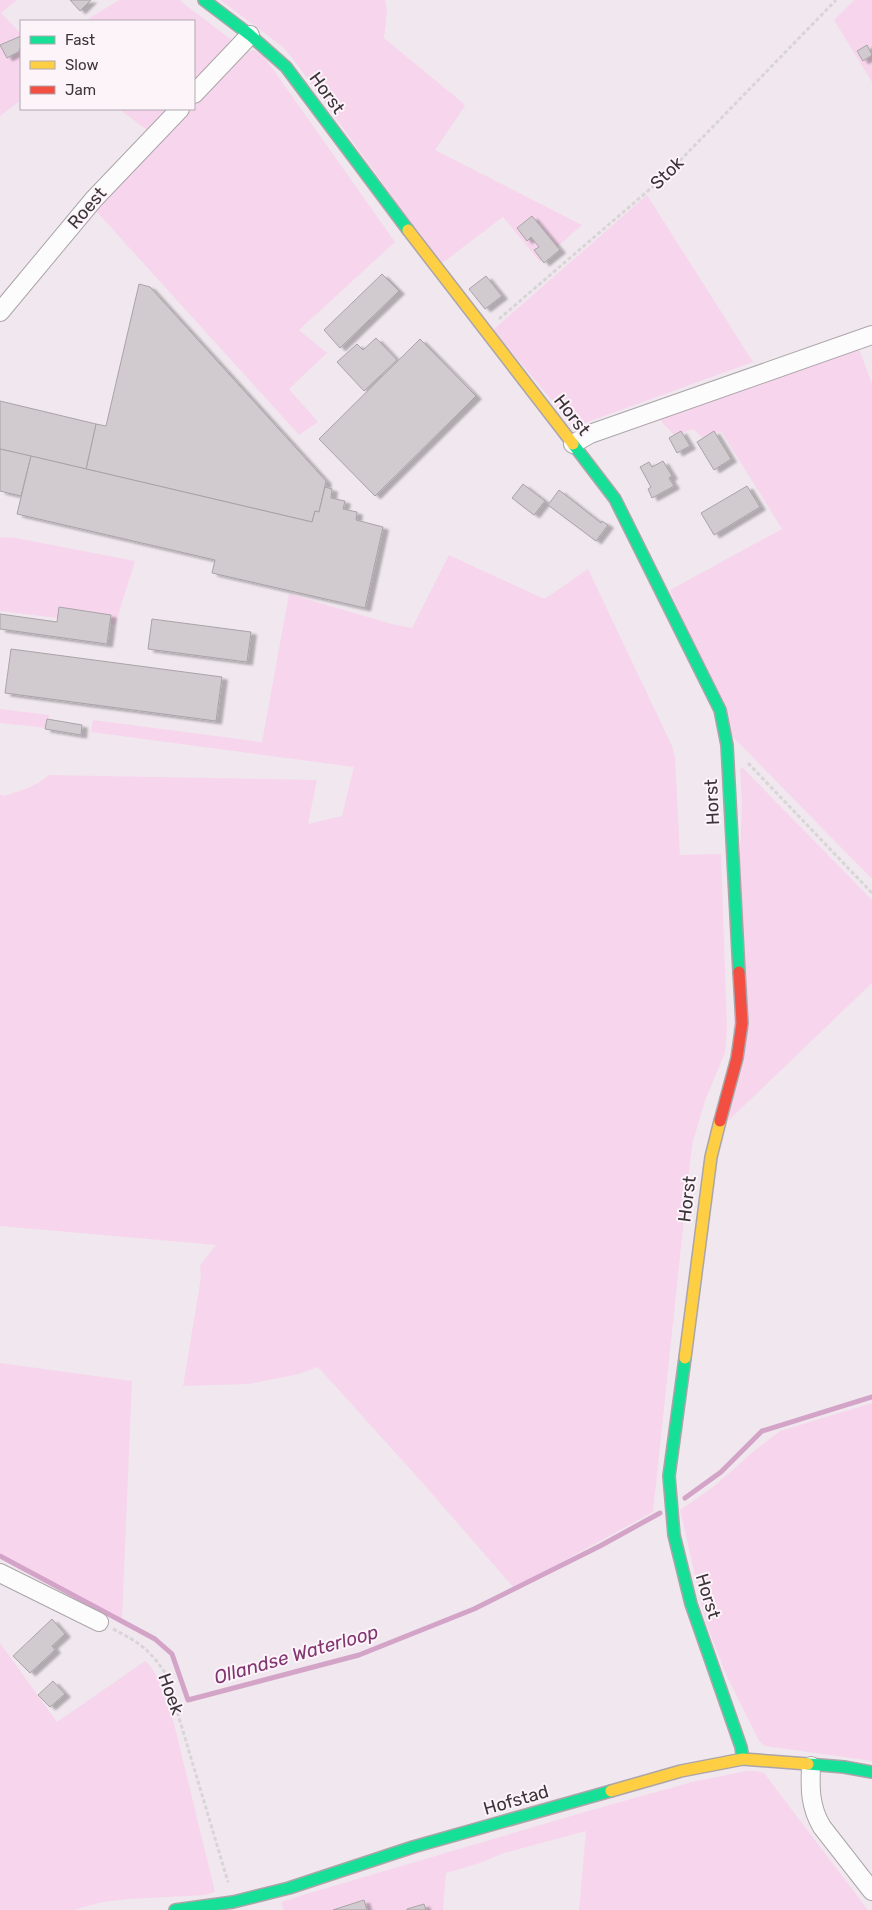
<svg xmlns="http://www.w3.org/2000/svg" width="872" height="1910" viewBox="0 0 872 1910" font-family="Rubik,sans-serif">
  <defs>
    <filter id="shadow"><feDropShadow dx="5.5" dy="3" stdDeviation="1" flood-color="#0004"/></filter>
  </defs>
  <rect width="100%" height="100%" fill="#f0e8ee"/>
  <g fill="#f7d6ed">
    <polygon points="0,0 17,0 1,13 21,34 21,100 0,116"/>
    <polygon points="119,0 179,0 233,41 194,84 194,21 85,21"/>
    <polygon points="220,0 385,0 387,12 384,38 463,103 465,106 435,150 582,225 540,262 503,217 441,264 293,59 283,47"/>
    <polygon points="854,0 872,0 872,82 834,20"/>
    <path d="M 254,50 L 263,55 L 395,242 L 299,330 L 327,353 L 289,389 L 318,422 L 299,435 L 96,211 C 147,157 195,104 247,52 Z"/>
    <polygon points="119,109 170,109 148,131"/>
    <polygon points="647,195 753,362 582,424 572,425 493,330"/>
    <polygon points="858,346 872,384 872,879 733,737 670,590 782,529 721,431 703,438 693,429 675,436 659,419"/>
    <polygon points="0,537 16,538 135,561 115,625 0,611"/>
    <path d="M 449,555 L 542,598 L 546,598 L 588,569 L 672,746 L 675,758 L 680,855 L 721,854 L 727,1028 L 725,1053 L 706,1098 L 693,1141 L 690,1162 L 653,1512 L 514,1588 L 419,1479 L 318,1367 L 299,1374 L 249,1384 L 183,1386 L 201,1277 L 200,1265 L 216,1245 L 0,1226 L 0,794 L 3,796 C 20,791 35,787 49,775 L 317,780 L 308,824 L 342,816 L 354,767 L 91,732 L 93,720 L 262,742 L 289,594 L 392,624 L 412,628 Z"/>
    <polygon points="0,709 49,715 47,728 0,723"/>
    <polygon points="743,768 872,900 872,983 725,1124 731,1091 742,803 740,769"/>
    <polygon points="0,1363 132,1381 122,1619 0,1555"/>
    <polygon points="872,1403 872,1761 765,1746 759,1741 725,1672 706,1623 680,1510 713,1487 754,1451 780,1431"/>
    <path d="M 0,1643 L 57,1722 L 145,1661 C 158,1672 163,1693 170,1707 L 215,1892 L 205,1895 L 129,1899 L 103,1902 L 73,1910 L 0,1910 Z"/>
    <polygon points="746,1771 756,1771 764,1773 868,1910 579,1910 586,1831 501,1854 480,1863 446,1873 443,1910 284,1910 281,1902 303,1895 588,1811 692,1782"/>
  </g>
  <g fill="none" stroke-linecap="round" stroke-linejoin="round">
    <g stroke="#d3a4c7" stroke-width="5">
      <polyline points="685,1498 721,1472 762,1431 872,1397"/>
      <polyline points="0,1556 155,1639 172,1654 188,1700 359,1655 474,1609 600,1546 660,1513"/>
    </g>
  </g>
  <g fill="#d1cbd0" stroke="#a9a3a7" filter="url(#shadow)">
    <polygon points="70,0 91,0 80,11"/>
    <polygon points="21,36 21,48 19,49 20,51 7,58 0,45"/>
    <polygon points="867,45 872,55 863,61 857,51"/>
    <polygon points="532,216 560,250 544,263 534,250 539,247 531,237 527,241 517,228"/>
    <polygon points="382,274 399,291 340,348 324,330"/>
    <polygon points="486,276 502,296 485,309 469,289"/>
    <polygon points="139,284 150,287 326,481 319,512 315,511 312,522 86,469 96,424 106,426"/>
    <polygon points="376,338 397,360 364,391 337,362 357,344 363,350"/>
    <polygon points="420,339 476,396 375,496 319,439"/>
    <polygon points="0,401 96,424 86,469 0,449"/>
    <polygon points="681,431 690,446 677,453 669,438"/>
    <polygon points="714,431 731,459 714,470 697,442"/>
    <polygon points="0,449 31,456 21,496 0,491"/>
    <polygon points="31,456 312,522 315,511 319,512 325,487 332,489 331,498 345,501 343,509 357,512 356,520 383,527 365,608 212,573 215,560 17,514"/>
    <polygon points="663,461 672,476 669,478 674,486 652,498 648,489 651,487 640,467 649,462 652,467"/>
    <polygon points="523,484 545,501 534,515 512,498"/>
    <polygon points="747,486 760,507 714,535 701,513"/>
    <polygon points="559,490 601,523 602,521 608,525 596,541 548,505"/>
    <polygon points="59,607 111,615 107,644 0,629 0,614 57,622"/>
    <polygon points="152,619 251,632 247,662 148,649"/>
    <polygon points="11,649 222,677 216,721 5,693"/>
    <polygon points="47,719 82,725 81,735 45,729"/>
    <polygon points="52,1619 65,1634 52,1646 55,1650 30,1673 13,1656"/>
    <polygon points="53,1681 65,1694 50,1707 38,1695"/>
    <polygon points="364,1900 367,1910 333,1910 342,1907"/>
    <polygon points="424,1904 426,1910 407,1910 407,1909"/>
  </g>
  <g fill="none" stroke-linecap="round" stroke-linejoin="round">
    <defs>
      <g id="street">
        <polyline points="194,94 250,35"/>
        <polyline points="0,312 94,199 180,109"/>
        <polyline points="573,444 590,434 872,335"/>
        <polyline points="0,1573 99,1622"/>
        <path d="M 811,1766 C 810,1789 810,1807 822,1827 L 872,1891"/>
      </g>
      <g id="fast">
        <polyline points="204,0 250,35 286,67 408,230"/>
        <polyline points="573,444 615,499 720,710 727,745 739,972"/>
        <polyline points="685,1358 669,1476 674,1535 691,1604 741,1747 743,1759"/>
        <polyline points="808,1764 844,1767 872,1772"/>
        <polyline points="175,1910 233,1902 289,1888 413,1847 611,1791"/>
      </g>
      <g id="slow">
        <polyline points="408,230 573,444"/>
        <polyline points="685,1358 711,1157 720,1121"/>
        <polyline points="611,1791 681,1771 743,1759 808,1764"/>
      </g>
      <polyline id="jam" points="720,1121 737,1058 742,1023 739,972"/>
    </defs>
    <use href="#street" stroke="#aba5a9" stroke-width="20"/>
    <use href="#fast" stroke="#aba5a9" stroke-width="14"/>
    <use href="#slow" stroke="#aba5a9" stroke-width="14"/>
    <use href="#jam" stroke="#aba5a9" stroke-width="14"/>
    <g stroke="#d8d5d7" stroke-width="3" stroke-dasharray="4 2.5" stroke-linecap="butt">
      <polyline points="499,319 664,177 836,0"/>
      <polyline points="748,763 872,893"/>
      <path d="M 113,1629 C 140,1643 149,1649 166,1674 L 228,1882"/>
    </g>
    <use href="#street" stroke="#fdfcfc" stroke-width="18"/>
    <use href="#fast" stroke="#16e098" stroke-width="11"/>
    <use href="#slow" stroke="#ffcf43" stroke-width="11"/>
    <use href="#jam" stroke="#f24e42" stroke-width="11"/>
  </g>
  <g text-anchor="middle" stroke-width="4" stroke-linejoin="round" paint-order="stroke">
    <g font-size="18" fill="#3b3539" stroke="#fdf4fa">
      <text transform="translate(327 93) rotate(54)" y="6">Horst</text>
      <text transform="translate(667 173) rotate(-44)" y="6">Stok</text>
      <text transform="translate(87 208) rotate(-49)" y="6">Roest</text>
      <text transform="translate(572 415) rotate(52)" y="6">Horst</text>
      <text transform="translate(712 802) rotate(-93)" y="6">Horst</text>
      <text transform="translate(687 1199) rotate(-83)" y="6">Horst</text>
      <text transform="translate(708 1596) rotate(73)" y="6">Horst</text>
      <text transform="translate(171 1694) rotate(70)" y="6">Hoek</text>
      <text transform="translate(516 1800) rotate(-16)" y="6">Hofstad</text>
    </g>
    <g font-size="19" font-style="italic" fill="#813571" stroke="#fdf4fa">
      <text transform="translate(296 1654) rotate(-16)" y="7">Ollandse Waterloop</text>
    </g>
  </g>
  <rect x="20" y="20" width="175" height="90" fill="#fdf4fa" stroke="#afa8ad"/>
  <rect x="30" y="36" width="25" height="8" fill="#16e098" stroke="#afa8ad"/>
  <text x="65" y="45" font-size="15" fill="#3b3539">Fast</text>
  <rect x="30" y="61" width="25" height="8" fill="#ffcf43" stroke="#afa8ad"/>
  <text x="65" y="70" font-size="15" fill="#3b3539">Slow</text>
  <rect x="30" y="86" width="25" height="8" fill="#f24e42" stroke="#afa8ad"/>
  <text x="65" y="95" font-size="15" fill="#3b3539">Jam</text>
</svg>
